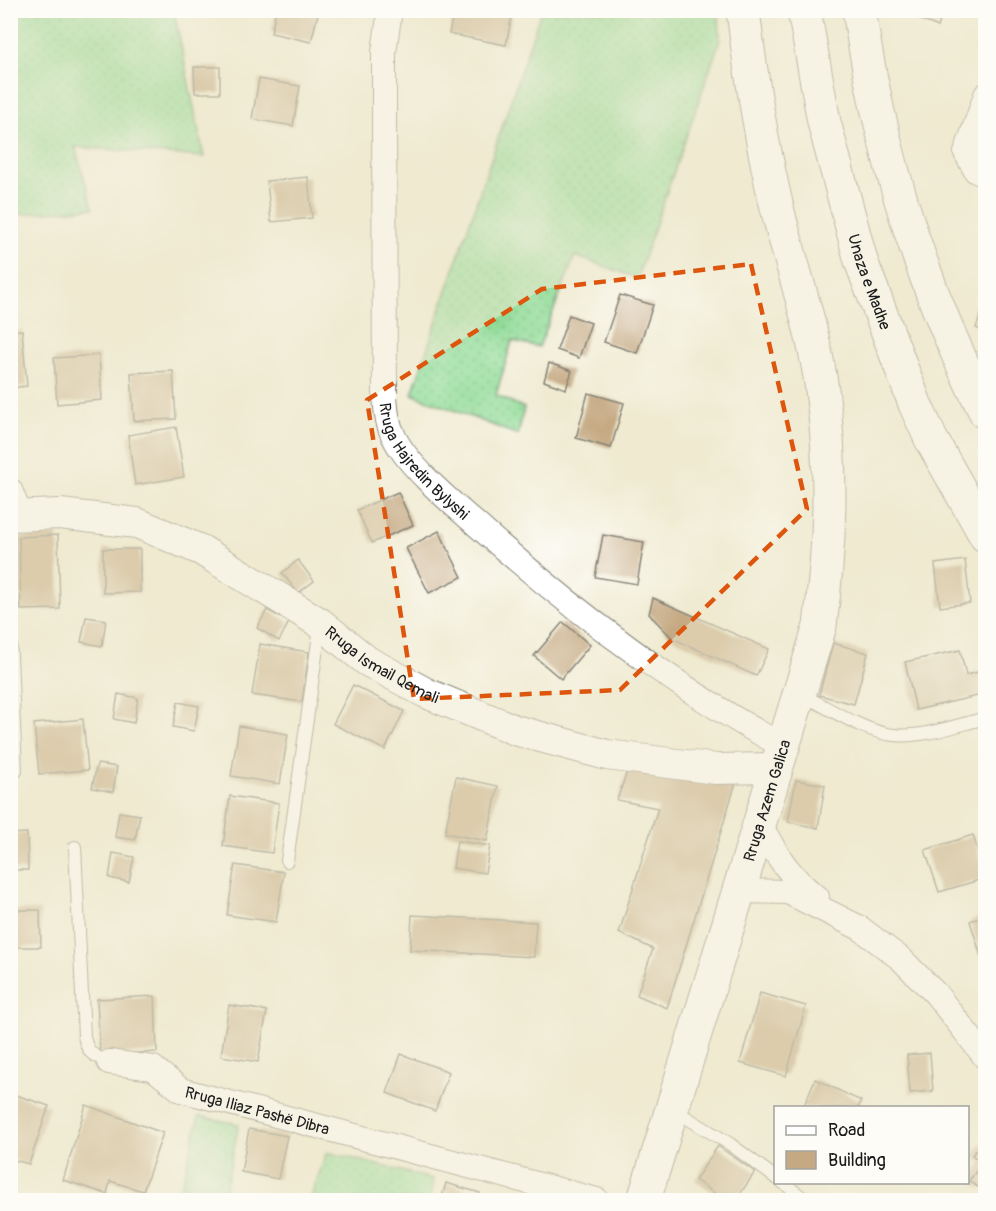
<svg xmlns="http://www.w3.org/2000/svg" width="996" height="1211" viewBox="0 0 996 1211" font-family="Pangolin,sans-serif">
  <defs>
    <pattern id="grass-dots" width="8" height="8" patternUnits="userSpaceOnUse" patternTransform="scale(1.5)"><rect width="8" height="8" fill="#90db97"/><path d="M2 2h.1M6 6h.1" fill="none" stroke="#7cbb82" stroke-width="1.8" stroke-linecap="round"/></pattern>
  </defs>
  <rect width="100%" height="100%" fill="#fdfcf7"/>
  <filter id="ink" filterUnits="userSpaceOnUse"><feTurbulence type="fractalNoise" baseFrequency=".0167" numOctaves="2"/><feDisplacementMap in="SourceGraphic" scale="12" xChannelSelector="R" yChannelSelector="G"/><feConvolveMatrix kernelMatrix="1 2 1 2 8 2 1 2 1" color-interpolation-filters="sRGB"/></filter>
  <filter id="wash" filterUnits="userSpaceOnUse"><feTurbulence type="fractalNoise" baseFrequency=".008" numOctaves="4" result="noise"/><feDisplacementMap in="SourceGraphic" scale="24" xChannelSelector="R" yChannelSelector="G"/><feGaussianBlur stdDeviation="1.35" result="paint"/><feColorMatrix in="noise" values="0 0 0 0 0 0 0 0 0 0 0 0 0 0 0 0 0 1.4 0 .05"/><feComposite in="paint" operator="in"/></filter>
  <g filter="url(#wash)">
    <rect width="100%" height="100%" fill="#efead0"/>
    <g fill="url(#grass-dots)" stroke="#567c5a" stroke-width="1.5">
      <polygon points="11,10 174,11 204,157 75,147 93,208 11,215"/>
      <polygon points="541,11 719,11 720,40 637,278 575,256 539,347 512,341 496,395 524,408 518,435 412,394"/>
      <polygon points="199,1116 239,1124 223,1200 178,1200"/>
      <polygon points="327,1152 433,1179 431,1200 310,1200"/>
    </g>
    <g id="blocks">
      <g fill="#c5a982">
        <polygon points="276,10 319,10 311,42 271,33"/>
        <polygon points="454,10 513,10 506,45 449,34"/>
        <polygon points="897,10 944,10 938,27"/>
        <polygon points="194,67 220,67 220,93 195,93"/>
        <polygon points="259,79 300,86 293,126 252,119"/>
        <polygon points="308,177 312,218 271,222 267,181"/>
        <polygon points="620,295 653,305 637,353 604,342"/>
        <polygon points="985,302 986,303 986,332 976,328"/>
        <polygon points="569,315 591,323 579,358 557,350"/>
        <polygon points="22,330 27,386 10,388 10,331"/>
        <polygon points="99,355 102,400 57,404 54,358"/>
        <polygon points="549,363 572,371 566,389 544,381"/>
        <polygon points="173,371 176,419 134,421 131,373"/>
        <polygon points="588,393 624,403 611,448 576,438"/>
        <polygon points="176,427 184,477 135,485 128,435"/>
        <polygon points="398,492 413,525 372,543 357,510"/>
        <polygon points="439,531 462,577 429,593 406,548"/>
        <polygon points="58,535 60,609 21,610 19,537"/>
        <polygon points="603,535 644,542 637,584 595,577"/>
        <polygon points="103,549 140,549 140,592 103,593"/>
        <polygon points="298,560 314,581 298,593 282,573"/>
        <polygon points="965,560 970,603 940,607 935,564"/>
        <polygon points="653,598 769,649 756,676 672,638 649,614"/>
        <polygon points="267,610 289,622 279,641 257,628"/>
        <polygon points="86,617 106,620 102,646 81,642"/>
        <polygon points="563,622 590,645 561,679 534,656"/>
        <polygon points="833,643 868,653 854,704 819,695"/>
        <polygon points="260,644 309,652 302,702 252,695"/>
        <polygon points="960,650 966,675 986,670 986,694 916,710 905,662"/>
        <polygon points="353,685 404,711 385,750 333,724"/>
        <polygon points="118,694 138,698 134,723 114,719"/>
        <polygon points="178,702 199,706 194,731 173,727"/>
        <polygon points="83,719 88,770 39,774 34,724"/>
        <polygon points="239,726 288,734 280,784 231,776"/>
        <polygon points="97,764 117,767 113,792 92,788"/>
        <polygon points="629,766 738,776 667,1008 637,995 653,949 619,933 658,808 617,800"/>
        <polygon points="456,777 498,786 487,841 445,833"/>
        <polygon points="796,780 825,785 818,828 788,822"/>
        <polygon points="230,796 279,803 272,853 223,846"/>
        <polygon points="119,812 140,815 135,840 115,837"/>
        <polygon points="27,833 28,870 10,870 10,834"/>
        <polygon points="973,835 986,878 939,892 925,850"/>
        <polygon points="457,841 490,846 485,873 453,868"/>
        <polygon points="113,853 134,857 129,882 109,878"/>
        <polygon points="235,865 284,872 276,922 227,915"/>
        <polygon points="10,910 40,910 41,947 10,947"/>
        <polygon points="412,915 536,922 534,957 410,950"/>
        <polygon points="986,916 986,962 983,963 970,921"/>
        <polygon points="760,993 806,1006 786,1076 740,1063"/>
        <polygon points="155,996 157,1052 100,1055 97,999"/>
        <polygon points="229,1005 267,1011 258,1062 221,1056"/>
        <polygon points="930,1053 933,1091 910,1093 907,1055"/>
        <polygon points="401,1054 449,1072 435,1111 387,1093"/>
        <polygon points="815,1079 861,1101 858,1108 803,1108"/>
        <polygon points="10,1093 49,1106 29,1164 10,1159"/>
        <polygon points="86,1105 163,1133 143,1191 110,1181 107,1194 63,1180"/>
        <polygon points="249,1129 287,1136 278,1179 241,1172"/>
        <polygon points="986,1137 986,1183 981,1189 969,1181 982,1163 972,1155"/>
        <polygon points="718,1146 755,1172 736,1200 725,1200 695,1180"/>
        <polygon points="446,1183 480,1193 477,1200 441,1200"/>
      </g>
    </g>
  </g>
  <g filter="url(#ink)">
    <use href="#blocks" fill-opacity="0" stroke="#868376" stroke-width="1.5"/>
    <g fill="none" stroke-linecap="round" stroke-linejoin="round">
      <defs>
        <g id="service">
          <polyline points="10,634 16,771"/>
          <path d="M 801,694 C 827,707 866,733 894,735 C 924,738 957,725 986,718"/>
          <path d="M 75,847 L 84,1036 C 87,1053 93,1056 109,1062"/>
          <polyline points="287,861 320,627"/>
          <polyline points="674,1110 730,1144 776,1178"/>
          <polyline points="782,1182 806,1200"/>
        </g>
        <g id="minor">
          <path id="s1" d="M 390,10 L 384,52 L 384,111 L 385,395 C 386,411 387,424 395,439 C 411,469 451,502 477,525 C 570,608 673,687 783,746"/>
          <polyline points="986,95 966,153 976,171 986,175"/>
          <polyline points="10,490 20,515"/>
          <path d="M 760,824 C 775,853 790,878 817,897"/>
          <polyline points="740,891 788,892 860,928 901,959 936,994 986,1058"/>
          <path id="s2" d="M 109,1062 L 153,1068 L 181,1090 L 597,1200"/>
        </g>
        <g id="tertiary">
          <path id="s3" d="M 10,516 L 60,514 L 137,523 L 201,550 L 320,623 L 367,661 L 426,693 L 515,730 L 607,755 L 716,769 L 776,768"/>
        </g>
        <g id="secondary">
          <path id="s4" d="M 644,1200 L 820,626 C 830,546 833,470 822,390 C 814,330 793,271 778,212 C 762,146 751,78 743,10"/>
        </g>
        <g id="trunk">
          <path id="s5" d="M 804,10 L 824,122 L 861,261 L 915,404 L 932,441 L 986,536"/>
          <path d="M 859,10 C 880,151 921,286 986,413"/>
        </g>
      </defs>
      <use href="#service" stroke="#868376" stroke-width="14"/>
      <use href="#minor" stroke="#868376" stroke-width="26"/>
      <use href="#tertiary" stroke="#868376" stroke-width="32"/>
      <use href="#secondary" stroke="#868376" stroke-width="35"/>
      <use href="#trunk" stroke="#868376" stroke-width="35"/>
      <use href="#service" stroke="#fff" stroke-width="12"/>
      <use href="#minor" stroke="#fff" stroke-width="24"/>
      <use href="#tertiary" stroke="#fff" stroke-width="30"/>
      <use href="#secondary" stroke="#fff" stroke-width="33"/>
      <use href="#trunk" stroke="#fff" stroke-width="33"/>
    </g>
  </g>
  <path d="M0 0H996V1211H0ZM 751,264 L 807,509 L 620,690 L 414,699 L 367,400 L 542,289 Z" fill="#efead0" fill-opacity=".55" fill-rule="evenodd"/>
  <path fill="none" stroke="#de560d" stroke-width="4.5" stroke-dasharray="12 8" stroke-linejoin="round" d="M 751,264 L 807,509 L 620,690 L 414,699 L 367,400 L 542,289 Z"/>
  <g text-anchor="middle" stroke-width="6" stroke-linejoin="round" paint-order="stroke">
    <g font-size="16" fill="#1c1c1c" stroke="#fdfcf7">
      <text dy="6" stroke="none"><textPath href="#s5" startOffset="280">Unaza e Madhe</textPath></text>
      <text dy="6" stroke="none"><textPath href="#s1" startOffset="465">Rruga Hajredin Bylyshi</textPath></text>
      <text dy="6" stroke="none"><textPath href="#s3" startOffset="412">Rruga Ismail Qemali</textPath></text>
      <text dy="6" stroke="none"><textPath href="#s4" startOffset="418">Rruga Azem Galica</textPath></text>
      <text dy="6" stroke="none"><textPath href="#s2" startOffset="159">Rruga Iliaz Pashë Dibra</textPath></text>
    </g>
  </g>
  <rect width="996" height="1211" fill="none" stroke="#fdfcf7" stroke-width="36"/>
  <rect x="774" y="1106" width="195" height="78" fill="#fdfcf7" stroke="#a3a29f" stroke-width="1.5"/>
  <rect x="786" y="1126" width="30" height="9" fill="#ffffff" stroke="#a3a29f" stroke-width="1.5"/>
  <text x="828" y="1136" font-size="18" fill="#1c1c1c">Road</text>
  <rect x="786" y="1151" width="30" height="18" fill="#c5a982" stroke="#a3a29f" stroke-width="1.5"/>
  <text x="828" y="1166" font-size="18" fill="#1c1c1c">Building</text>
</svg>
